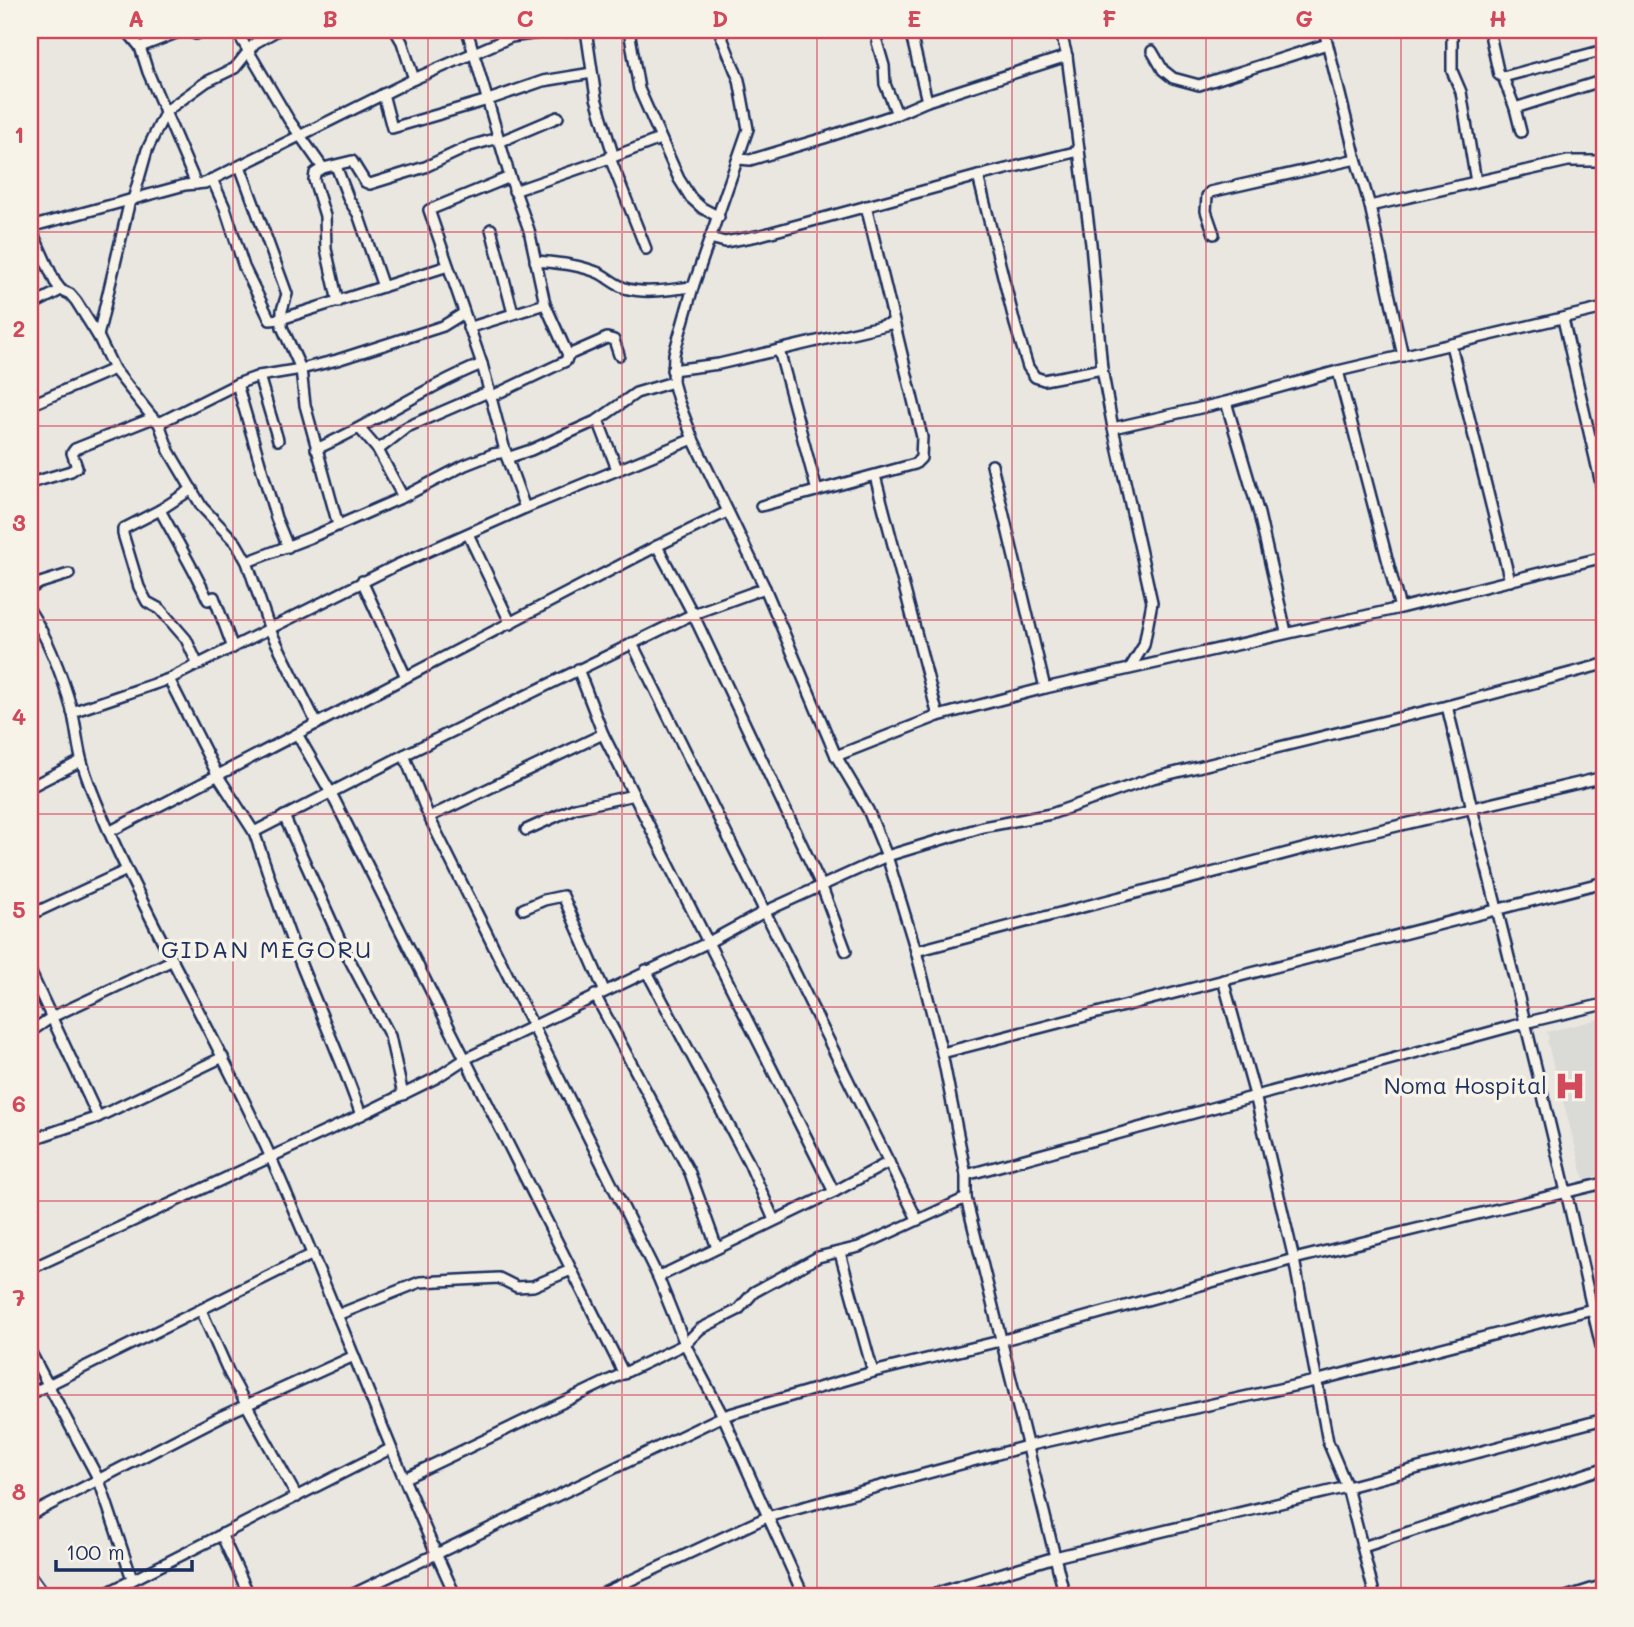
<svg xmlns="http://www.w3.org/2000/svg" width="1634" height="1627" viewBox="0 0 1634 1627" font-family="Mali,sans-serif">
  <rect width="100%" height="100%" fill="#eae7e0"/>
  <filter id="ink" filterUnits="userSpaceOnUse"><feTurbulence type="fractalNoise" baseFrequency=".0143" numOctaves="2"/><feDisplacementMap in="SourceGraphic" scale="14" xChannelSelector="R" yChannelSelector="G"/><feConvolveMatrix kernelMatrix="1 2 1 2 8 2 1 2 1" color-interpolation-filters="sRGB"/></filter>
  <g filter="url(#ink)">
    <polygon fill="#dadad6" points="1604,1018 1604,1174 1584,1179 1547,1041 1549,1039 1547,1032"/>
    <g fill="none" stroke-linecap="round" stroke-linejoin="round">
      <defs>
        <g id="street">
          <polyline points="126,30 140,47 148,72 196,184"/>
          <polyline points="187,30 196,34 206,30"/>
          <polyline points="236,30 289,120 323,168"/>
          <polyline points="395,30 402,42 414,79"/>
          <polyline points="467,30 510,177 529,230 545,304 568,355"/>
          <polyline points="586,30 596,98 612,151 610,158 646,249"/>
          <polyline points="629,30 639,89 679,179 691,198 702,208 719,217"/>
          <polyline points="719,30 739,80 748,129 693,287 674,354 673,382 678,400 693,439 765,588 836,756 868,810 887,856 916,951 942,1053 966,1175 966,1198 1065,1597"/>
          <polyline points="910,30 927,101"/>
          <polyline points="1060,30 1067,56 1091,244 1102,369 1113,428 1152,602 1144,645 1130,668"/>
          <polyline points="1324,30 1356,159 1370,206 1403,356"/>
          <polyline points="1452,30 1452,71 1461,92 1476,182"/>
          <polyline points="1489,30 1499,75 1503,77 1515,108 1521,132"/>
          <polyline points="877,42 884,66 885,84 897,114"/>
          <polyline points="140,47 184,30"/>
          <polyline points="1152,51 1163,70 1173,78 1199,85 1327,44"/>
          <polyline points="1503,77 1604,50"/>
          <polyline points="383,94 392,128 488,100 543,81 592,73"/>
          <polyline points="1515,108 1604,80"/>
          <polyline points="499,142 558,117"/>
          <polyline points="739,159 750,160 824,138 897,114 927,101 1067,56"/>
          <polyline points="240,166 287,294 282,310 282,327 301,369 305,405 338,525"/>
          <polyline points="336,166 349,200 358,214 383,287"/>
          <polyline points="978,176 1015,324 1028,367 1035,377 1044,380 1102,369"/>
          <polyline points="510,177 429,210 482,364 507,458 525,508"/>
          <polyline points="212,179 225,208 244,267 270,320 281,319 448,266"/>
          <polyline points="514,191 610,158 660,139"/>
          <polyline points="133,200 147,150 166,111 206,82 235,68 255,43 278,30"/>
          <polyline points="1370,206 1568,161 1601,161 1604,165"/>
          <polyline points="30,227 185,185 205,183 414,79 511,37 545,32 607,30"/>
          <polyline points="30,227 55,282 61,290 70,294 76,301 98,336 114,369 153,418 159,423 169,451 202,507 236,543 247,562 270,630 317,724"/>
          <polyline points="491,229 513,313"/>
          <polyline points="1214,234 1206,211 1207,196 1210,192 1356,159"/>
          <polyline points="710,238 725,242 757,236 978,176 1079,151"/>
          <path d="M 535,261 C 557,263 577,264 599,273 C 609,278 616,286 628,289 C 648,294 672,289 693,287"/>
          <polyline points="338,302 326,249 325,216 314,180 315,173 323,168 352,161 365,182 370,184 425,167 470,146 498,138"/>
          <polyline points="30,306 61,290"/>
          <polyline points="1563,319 1604,497"/>
          <polyline points="468,328 545,304"/>
          <polyline points="98,336 130,200"/>
          <polyline points="1451,345 1510,581"/>
          <polyline points="779,350 817,491"/>
          <polyline points="672,370 719,364 894,323"/>
          <polyline points="1338,371 1400,608"/>
          <polyline points="259,376 278,440"/>
          <polyline points="237,384 276,518 288,547"/>
          <polyline points="490,397 566,361 568,355 573,353 607,338 614,340 619,355"/>
          <polyline points="1226,402 1259,514 1286,632"/>
          <polyline points="30,405 114,369"/>
          <polyline points="598,420 617,469"/>
          <polyline points="159,423 237,384 259,376 301,369 337,360 443,326 464,313"/>
          <polyline points="1113,428 1226,402 1338,371 1604,308"/>
          <polyline points="360,429 378,450 403,497"/>
          <polyline points="1591,441 1604,438"/>
          <path d="M 316,449 C 374,424 424,387 482,364"/>
          <polyline points="378,450 407,427 488,392"/>
          <polyline points="507,458 531,450 598,420 636,393 673,382"/>
          <polyline points="992,465 1045,688"/>
          <polyline points="875,476 938,716"/>
          <polyline points="30,480 34,482 71,471 77,467 72,453 75,449 153,418"/>
          <polyline points="192,489 160,510 123,529 123,534 139,587 147,602 160,609 186,639 198,665"/>
          <polyline points="761,506 915,464 921,458 922,437 866,206"/>
          <path d="M 160,510 C 176,540 194,569 208,600 L 214,597 L 233,648"/>
          <polyline points="468,534 511,624"/>
          <polyline points="657,546 693,614 822,887 846,951"/>
          <polyline points="247,562 314,536 403,497 465,465 493,454 506,452"/>
          <polyline points="362,581 406,677"/>
          <polyline points="30,589 40,583 69,574"/>
          <path d="M 30,611 C 50,642 62,675 72,710 C 76,726 77,742 81,758 C 87,783 100,810 110,834 C 160,944 222,1048 271,1158 C 336,1303 389,1453 456,1597"/>
          <polyline points="632,643 917,1219"/>
          <polyline points="578,669 603,734 834,1192"/>
          <polyline points="169,679 218,776 254,832"/>
          <path d="M 1447,706 C 1486,868 1528,1029 1566,1192 C 1579,1247 1590,1303 1604,1358"/>
          <polyline points="72,712 169,679 397,565 525,508 693,439"/>
          <polyline points="297,734 331,793 624,1374"/>
          <polyline points="404,755 429,817 658,1277 685,1344 723,1416 804,1597"/>
          <polyline points="836,756 938,716 1045,688 1400,608 1604,557"/>
          <polyline points="30,787 81,761"/>
          <polyline points="284,816 345,951 390,1036 403,1095"/>
          <polyline points="429,817 603,734"/>
          <polyline points="526,830 575,808 634,795"/>
          <polyline points="109,832 657,546 727,512"/>
          <polyline points="523,909 544,900 563,896 604,990"/>
          <polyline points="30,915 127,870"/>
          <polyline points="916,951 1329,842 1604,777"/>
          <polyline points="646,970 749,1163 774,1220"/>
          <polyline points="30,971 98,1117"/>
          <polyline points="1223,980 1255,1095 1294,1259 1328,1442 1347,1487 1375,1597"/>
          <polyline points="595,995 690,1173 717,1248"/>
          <polyline points="30,1032 52,1017 173,960"/>
          <polyline points="942,1053 1604,882"/>
          <path d="M 361,1115 C 341,1057 315,1002 293,944 C 279,907 267,869 254,832 L 404,755 L 693,614 L 765,588"/>
          <polyline points="30,1140 98,1117 223,1057"/>
          <polyline points="966,1175 1524,1023 1604,1004"/>
          <polyline points="840,1253 873,1372"/>
          <polyline points="30,1269 361,1115 436,1078 465,1059 707,943 764,912 887,856 983,827 1051,814 1153,778 1447,706 1604,664"/>
          <polyline points="658,1277 834,1192 889,1162"/>
          <polyline points="201,1310 229,1373 297,1497"/>
          <polyline points="337,1315 420,1282 499,1278 517,1287 533,1286 571,1270"/>
          <polyline points="30,1351 99,1480 132,1579"/>
          <polyline points="30,1394 313,1254"/>
          <polyline points="405,1478 685,1344 700,1329 738,1310 754,1292 818,1257 859,1247 966,1198"/>
          <polyline points="30,1515 222,1416 354,1356"/>
          <polyline points="221,1534 250,1597"/>
          <polyline points="1363,1547 1604,1468"/>
          <polyline points="30,1575 46,1597"/>
          <polyline points="99,1597 390,1449"/>
          <polyline points="347,1597 723,1416 873,1372 1000,1341 1294,1259 1604,1183"/>
          <polyline points="595,1597 767,1517 1027,1446 1315,1381 1604,1306"/>
          <polyline points="924,1597 1055,1557 1347,1487 1604,1419"/>
          <polyline points="1566,1597 1604,1585"/>
        </g>
      </defs>
      <use href="#street" stroke="#1b2f5e" stroke-width="14"/>
      <use href="#street" stroke="#f7f3e8" stroke-width="9"/>
    </g>
  </g>
  <path fill="none" stroke="#d1495b" stroke-width="2" stroke-opacity="0.55" d="M 233,30 L 233,1597M 428,30 L 428,1597M 622,30 L 622,1597M 817,30 L 817,1597M 1012,30 L 1012,1597M 1206,30 L 1206,1597M 1401,30 L 1401,1597M 30,232 L 1604,232M 30,426 L 1604,426M 30,620 L 1604,620M 30,814 L 1604,814M 30,1007 L 1604,1007M 30,1201 L 1604,1201M 30,1395 L 1604,1395"/>
  <defs>
    <symbol id="hospital-bare" viewBox="-9 -9 18 18"><path d="M-5-5h3v3.5h4V-5h3V5h-3V1.5h-4V5h-3Z" fill="#d1495b" stroke="#f7f3e8" stroke-width="2.5" paint-order="stroke"/></symbol>
  </defs>
  <g fill-rule="evenodd">
    <use href="#hospital-bare" x="1548" y="1064" width="44" height="44"/>
  </g>
  <g text-anchor="middle" stroke-width="7" stroke-linejoin="round" paint-order="stroke">
    <g font-size="23" fill="#1b2f5e" stroke="#f7f3e8" text-anchor="end">
      <text x="1547" y="1094">Noma Hospital</text>
    </g>
    <g font-size="24" letter-spacing="2" fill="#1b2f5e" stroke="#f7f3e8">
      <text x="267" y="958">GIDAN MEGORU</text>
    </g>
  </g>
  <rect width="1634" height="1627" fill="none" stroke="#f7f3e8" stroke-width="77"/>
  <path d="M56 1560v10h136v-10" fill="none" stroke="#1b2f5e" stroke-width="3.5"/>
  <text x="66" y="1560" font-size="21" fill="#1b2f5e" stroke="#f7f3e8" stroke-width="5" paint-order="stroke">100 m</text>
  <rect x="38" y="38" width="1558" height="1550" fill="none" stroke="#d1495b" stroke-width="2.5"/>
  <g font-size="23" text-anchor="middle" font-weight="bold" fill="#d1495b">
    <text x="136" y="27">A</text>
    <text x="330" y="27">B</text>
    <text x="525" y="27">C</text>
    <text x="720" y="27">D</text>
    <text x="914" y="27">E</text>
    <text x="1109" y="27">F</text>
    <text x="1304" y="27">G</text>
    <text x="1498" y="27">H</text>
    <text x="19" y="143">1</text>
    <text x="19" y="337">2</text>
    <text x="19" y="531">3</text>
    <text x="19" y="725">4</text>
    <text x="19" y="918">5</text>
    <text x="19" y="1112">6</text>
    <text x="19" y="1306">7</text>
    <text x="19" y="1500">8</text>
  </g>
</svg>
